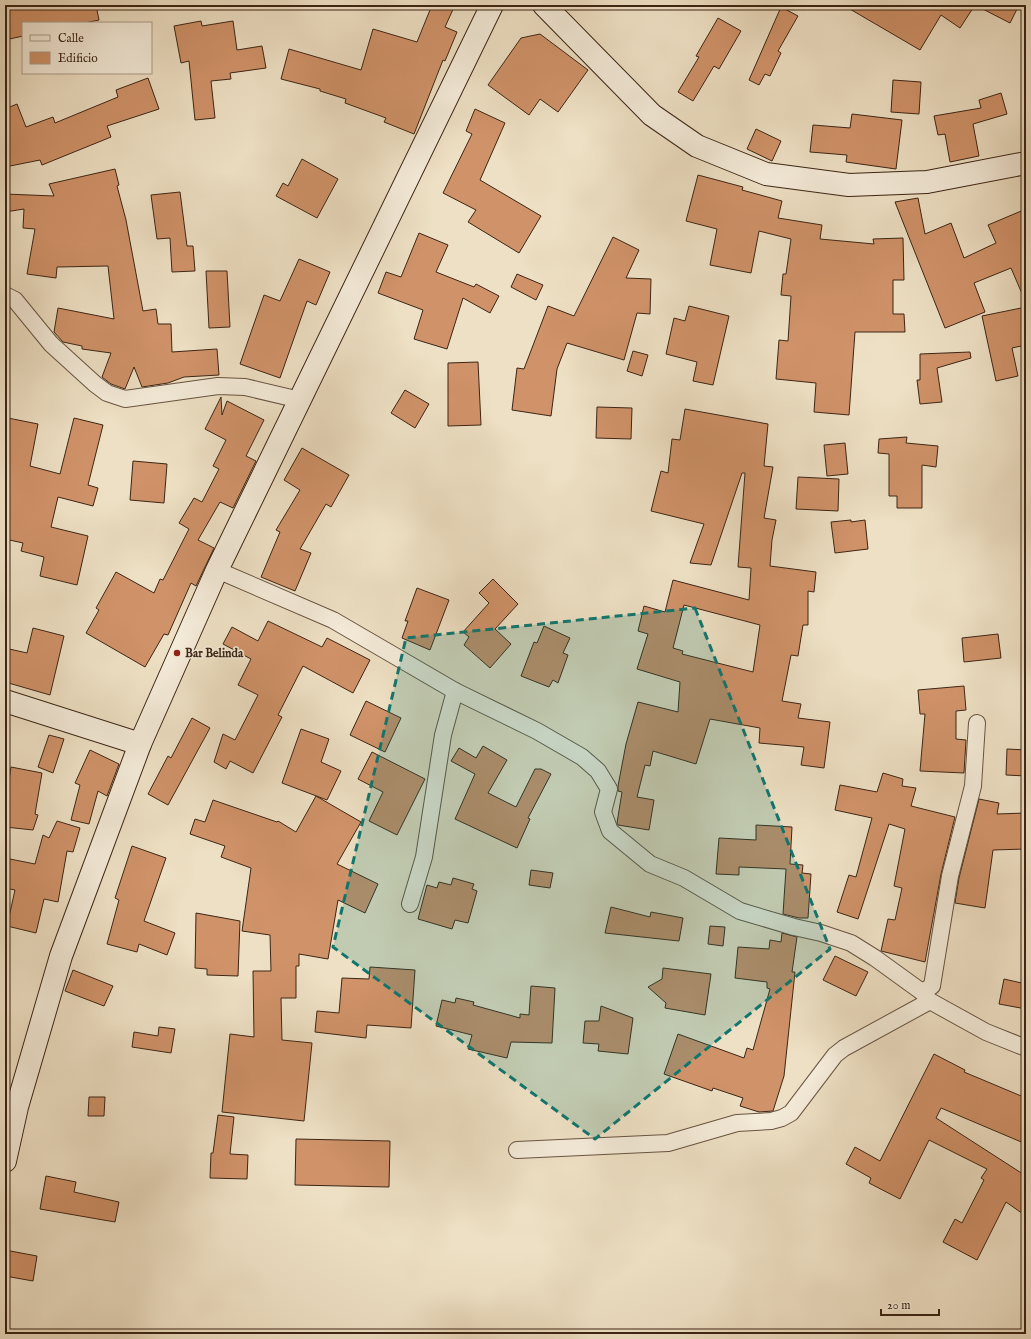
<svg xmlns="http://www.w3.org/2000/svg" width="1031" height="1339" viewBox="0 0 1031 1339" font-family="'IM FELL English',serif">
  <rect width="100%" height="100%" fill="#eee0c4"/>
  <filter id="stains"><feTurbulence type="fractalNoise" baseFrequency=".005" numOctaves="4"/><feColorMatrix values="0 0 0 0 .2 0 0 0 0 .09 0 0 0 0 .02 0 0 0 .5 -.17"/></filter>
  <radialGradient id="worn" r=".72"><stop offset=".6" stop-color="#630" stop-opacity="0"/><stop offset="1" stop-color="#630" stop-opacity=".3"/></radialGradient>
  <g fill="#d09269" stroke="#3c2515" fill-rule="evenodd">
    <polygon points="5,5 96,5 99,20 84,23 23,23 23,36 5,40"/>
    <polygon points="432,5 455,5 445,27 457,32 445,61 443,60 414,134 384,122 386,118 345,103 346,99 320,91 320,89 281,79 289,49 361,70 373,29 417,42"/>
    <polygon points="843,5 1019,5 1010,23 975,5 960,28 941,15 920,50"/>
    <polygon points="781,7 798,16 778,51 781,53 770,76 765,74 759,85 749,80"/>
    <polygon points="718,18 741,31 719,69 714,66 693,101 678,92 699,57 696,56"/>
    <polygon points="201,21 202,26 233,21 237,50 262,46 266,68 230,73 231,79 211,81 215,118 195,120 189,61 181,63 174,26"/>
    <polygon points="540,34 588,70 558,112 540,99 529,115 488,85 521,38"/>
    <polygon points="148,78 159,109 107,126 111,137 42,165 40,160 5,167 5,109 17,104 26,127 53,117 55,123 118,97 116,90"/>
    <polygon points="893,80 921,82 919,114 891,112"/>
    <polygon points="1001,93 1007,114 973,124 979,156 950,162 945,134 938,135 934,116 981,108 979,100"/>
    <polygon points="475,109 505,123 480,180 541,216 519,253 468,222 476,210 443,193 472,134 466,131"/>
    <polygon points="852,114 902,120 896,169 846,162 847,155 810,152 813,125 850,128"/>
    <polygon points="756,129 781,141 772,161 747,149"/>
    <polygon points="302,159 338,179 317,218 276,196 283,183 288,186"/>
    <polygon points="115,169 119,185 117,186 126,220 143,311 156,309 158,324 171,324 172,352 217,349 219,375 184,377 168,383 142,387 134,367 125,389 111,384 102,377 111,353 82,349 82,346 63,342 54,332 58,308 114,319 108,266 57,267 56,278 27,274 35,229 23,228 24,209 5,212 5,194 54,196 49,184"/>
    <polygon points="698,175 743,187 742,190 782,201 778,218 822,225 820,239 874,244 873,239 903,238 904,280 893,280 893,314 904,314 905,332 855,332 849,415 814,412 816,383 776,379 779,340 788,341 791,296 781,295 783,274 786,274 791,239 759,231 751,273 710,265 717,229 686,221"/>
    <polygon points="180,192 187,246 193,246 195,271 172,272 170,238 157,239 151,195"/>
    <polygon points="918,198 925,234 951,223 964,258 996,243 988,225 1026,209 1026,303 1011,268 974,283 985,312 945,328 895,202"/>
    <polygon points="419,233 448,245 436,272 474,287 476,284 499,296 490,313 463,298 447,349 414,339 423,310 378,293 386,272 401,277"/>
    <polygon points="613,237 639,250 626,278 651,279 650,314 637,313 624,360 567,343 557,369 551,416 512,410 517,368 524,369 548,306 574,316"/>
    <polygon points="299,259 330,272 316,305 307,301 280,378 240,364 264,295 280,301"/>
    <polygon points="206,271 227,271 230,327 209,328"/>
    <polygon points="517,274 543,285 536,300 511,287"/>
    <polygon points="689,306 729,316 713,385 693,381 697,362 666,354 674,318 685,321"/>
    <polygon points="1026,307 1026,345 1012,348 1018,376 996,381 982,316"/>
    <polygon points="633,351 648,355 642,376 627,371"/>
    <polygon points="970,352 971,358 937,368 942,402 920,404 917,380 920,380 920,354"/>
    <polygon points="478,362 481,425 448,426 448,363"/>
    <polygon points="405,390 429,404 415,428 391,413"/>
    <polygon points="221,397 222,415 227,401 264,420 246,456 256,461 233,508 220,502 198,540 214,548 196,586 191,583 168,635 164,634 145,667 86,633 99,610 96,608 116,572 154,593 160,579 163,580 189,529 179,523 194,498 202,502 219,469 213,466 226,440 205,429"/>
    <polygon points="597,407 632,408 631,439 596,438"/>
    <path d="M 685,409 L 768,424 L 764,466 L 773,467 L 764,518 L 776,520 L 772,540 L 770,566 L 816,572 L 814,592 L 808,591 L 808,625 L 803,625 L 798,656 L 791,655 L 782,701 L 801,704 L 798,718 L 830,722 L 824,768 L 801,765 L 804,747 L 759,743 L 760,728 L 710,719 L 696,764 L 653,751 L 650,766 L 645,765 L 637,797 L 654,800 L 649,830 L 618,825 L 617,823 L 622,792 L 618,791 L 618,786 L 626,744 L 638,702 L 678,712 L 680,682 L 637,669 L 648,634 L 638,631 L 644,606 L 665,612 L 673,580 L 749,600 L 751,568 L 738,567 L 745,473 L 742,473 L 711,565 L 690,563 L 704,524 L 651,511 L 661,471 L 668,473 L 672,439 L 680,440 ZM 684,605 L 760,625 L 753,672 L 682,654 L 683,651 L 673,648 Z"/>
    <polygon points="8,418 38,424 30,466 60,474 74,418 103,425 88,485 98,488 93,506 58,497 51,527 88,536 77,585 40,576 44,557 21,551 23,543 5,539 5,436"/>
    <polygon points="907,437 906,443 938,446 936,467 922,465 922,508 897,508 897,496 889,496 889,454 878,453 879,439"/>
    <polygon points="845,443 848,474 827,476 824,445"/>
    <polygon points="302,448 349,475 331,507 326,504 300,549 311,553 295,591 261,577 280,532 276,530 300,490 284,480"/>
    <polygon points="133,461 167,464 164,503 130,500"/>
    <polygon points="798,477 839,479 838,511 796,509"/>
    <polygon points="851,520 851,522 865,520 868,549 835,553 831,522"/>
    <polygon points="493,579 518,604 495,629 511,644 490,668 464,645 469,637 463,632 489,603 479,593"/>
    <polygon points="417,588 449,600 430,650 402,638 408,621 405,621"/>
    <polygon points="268,621 322,647 327,638 370,660 353,693 303,666 278,715 282,717 253,773 230,761 226,769 214,762 223,734 235,740 258,695 238,685 251,659 223,644 232,627 258,641"/>
    <polygon points="544,626 570,638 563,653 568,655 558,683 553,680 549,687 521,676 534,642 537,643"/>
    <polygon points="33,628 64,636 50,695 5,682 5,648 27,653"/>
    <polygon points="998,634 1001,658 964,662 962,638"/>
    <polygon points="964,686 966,710 956,711 956,739 966,740 964,773 920,771 925,714 920,714 918,690"/>
    <polygon points="366,701 401,718 385,752 350,735"/>
    <polygon points="192,718 210,728 168,805 148,794 168,756 171,758"/>
    <polygon points="301,729 329,739 321,762 341,771 327,800 282,783"/>
    <polygon points="49,735 64,739 53,773 38,767"/>
    <polygon points="483,746 507,760 488,793 516,807 535,769 541,769 551,774 528,818 530,819 517,848 455,819 475,774 451,761 459,748 476,758"/>
    <polygon points="1007,749 1026,750 1026,776 1006,775"/>
    <polygon points="90,750 119,764 107,796 98,791 89,824 71,820 80,785 75,783"/>
    <polygon points="372,752 425,779 397,835 369,821 383,792 358,779"/>
    <polygon points="11,767 42,773 35,814 38,815 33,830 5,827 5,804"/>
    <polygon points="883,773 903,779 902,786 916,788 911,806 955,817 941,874 925,962 881,951 888,919 895,920 902,888 894,886 905,829 889,824 858,919 837,912 849,875 856,877 872,818 835,810 840,785 877,792"/>
    <polygon points="316,796 361,822 337,864 378,884 365,913 338,900 328,959 299,954 299,966 296,966 296,998 281,998 282,1040 312,1043 304,1121 222,1112 230,1034 254,1037 253,971 271,971 270,935 242,931 251,868 221,857 225,846 190,834 195,819 205,822 213,800 277,822 278,821 296,832"/>
    <polygon points="979,799 999,803 997,814 1026,813 1026,849 993,850 985,908 955,903 959,878"/>
    <polygon points="57,821 80,828 73,852 67,851 58,902 44,899 36,933 7,926 15,890 5,888 5,858 35,864 43,835 49,838"/>
    <polygon points="756,825 792,827 790,864 803,865 802,873 811,874 808,918 799,918 783,914 786,869 739,867 739,875 716,874 719,838 756,840"/>
    <polygon points="132,846 166,858 144,921 175,933 167,955 139,944 137,952 107,944 119,900 115,898"/>
    <polygon points="531,870 553,873 550,888 529,885"/>
    <polygon points="453,878 474,884 472,889 477,891 468,923 455,920 452,929 418,919 427,885 437,888 439,882 451,885"/>
    <polygon points="611,907 650,917 651,912 683,918 679,941 605,933"/>
    <polygon points="196,913 240,921 238,976 207,975 207,969 195,968"/>
    <polygon points="710,926 725,927 723,946 708,944"/>
    <polygon points="782,933 797,937 792,972 795,972 784,1076 773,1111 759,1112 740,1106 743,1098 713,1088 712,1091 664,1074 678,1034 744,1058 747,1048 753,1050 770,989 767,988 767,982 735,978 738,947 769,949 770,940 781,942"/>
    <polygon points="835,956 868,972 856,996 823,980"/>
    <polygon points="370,967 415,970 411,1028 367,1025 366,1038 315,1032 317,1011 339,1013 342,978 369,979"/>
    <polygon points="663,968 711,974 705,1015 665,1008 666,1003 648,987 662,979"/>
    <polygon points="73,970 113,986 104,1006 65,991"/>
    <polygon points="1004,979 1026,984 1026,1009 999,1004"/>
    <polygon points="531,986 555,988 552,1043 511,1042 507,1058 468,1049 472,1035 436,1026 442,1000 455,1003 456,998 474,1002 473,1005 520,1018 520,1014 529,1015"/>
    <polygon points="601,1006 633,1018 628,1054 598,1051 599,1044 583,1043 585,1021 599,1021"/>
    <polygon points="159,1027 175,1029 171,1053 132,1047 134,1032 158,1036"/>
    <polygon points="934,1054 965,1070 964,1072 1026,1098 1026,1144 941,1108 936,1118 1026,1176 1026,1216 1006,1202 977,1260 943,1242 955,1219 962,1223 984,1180 981,1178 987,1169 929,1140 900,1199 869,1183 871,1178 846,1164 855,1147 880,1161"/>
    <polygon points="89,1097 105,1097 104,1116 88,1116"/>
    <polygon points="218,1115 234,1117 230,1154 248,1155 247,1179 210,1178 211,1153 213,1153"/>
    <polygon points="296,1139 390,1141 389,1187 295,1185"/>
    <polygon points="46,1176 76,1182 74,1192 119,1202 115,1222 40,1209"/>
    <polygon points="5,1250 37,1256 33,1281 5,1276"/>
  </g>
  <g fill="none" stroke-linecap="round" stroke-linejoin="round">
    <defs>
      <g id="street">
        <polyline points="5,295 15,300 51,344 95,384 107,393 125,399 218,386 245,387 300,400"/>
        <polyline points="217,570 333,620 455,691 537,731 582,757 598,771 609,789 603,812 610,831 650,864 684,878 740,911 794,927 821,933 851,943 875,958 922,992 930,1001 986,1032 1026,1048"/>
        <polyline points="410,904 424,857 443,735 455,691"/>
        <polyline points="922,992 932,986 950,876 973,786 977,723"/>
        <polyline points="517,1150 668,1143 737,1123 771,1121 782,1118 791,1113 835,1055 844,1048 930,1001"/>
      </g>
      <g id="secondary">
        <polyline points="544,5 652,115 697,146 766,174 849,185 927,182 1026,163"/>
        <polyline points="5,701 140,744"/>
        <polyline points="5,1161 17,1107 61,956 140,744 217,570 492,5"/>
      </g>
    </defs>
    <use href="#street" stroke="#685441" stroke-width="18"/>
    <use href="#secondary" stroke="#3c2515" stroke-width="24"/>
    <use href="#street" stroke="#f4ebd9" stroke-width="16"/>
    <use href="#secondary" stroke="#f4ebd9" stroke-width="22"/>
  </g>
  <path fill="#0f766e" fill-opacity="0.2" stroke="#0f766e" stroke-width="3" stroke-dasharray="8 5" stroke-linejoin="round" d="M 695,608 L 830,949 L 595,1139 L 333,947 L 406,638 Z"/>
  <circle fill="#8f2418" stroke="#f4ebd9" stroke-width="1.5" cx="177" cy="653" r="4"/>
  <g text-anchor="middle" stroke-width="3" stroke-linejoin="round" paint-order="stroke">
    <g font-size="12" font-weight="bold" fill="#3c2515" stroke="#f4ebd9" text-anchor="start">
      <text x="185" y="657">Bar Belinda</text>
    </g>
  </g>
  <rect width="1031" height="1339" fill="none" stroke="#eee0c4" stroke-width="20"/>
  <rect x="6" y="6" width="1019" height="1327" fill="none" stroke="#3c2515" stroke-width="2"/>
  <rect x="10" y="10" width="1011" height="1319" fill="none" stroke="#3c2515"/>
  <rect x="22" y="22" width="130" height="52" fill="#f4ebd9" stroke="#aa9c8b"/>
  <rect x="30" y="35" width="20" height="6" fill="#f4ebd9" stroke="#aa9c8b"/>
  <text x="58" y="42" font-size="12" fill="#3c2515">Calle</text>
  <rect x="30" y="52" width="20" height="12" fill="#d09269" stroke="#aa9c8b"/>
  <text x="58" y="62" font-size="12" fill="#3c2515">Edificio</text>
  <path d="M881 1309v6h58v-6" fill="none" stroke="#3c2515" stroke-width="2"/>
  <text x="887" y="1309" font-size="12" fill="#3c2515" stroke="#f4ebd9" stroke-width="3" paint-order="stroke">20 m</text>
  <rect width="100%" height="100%" filter="url(#stains)"/>
  <rect width="100%" height="100%" fill="url(#worn)"/>
</svg>
